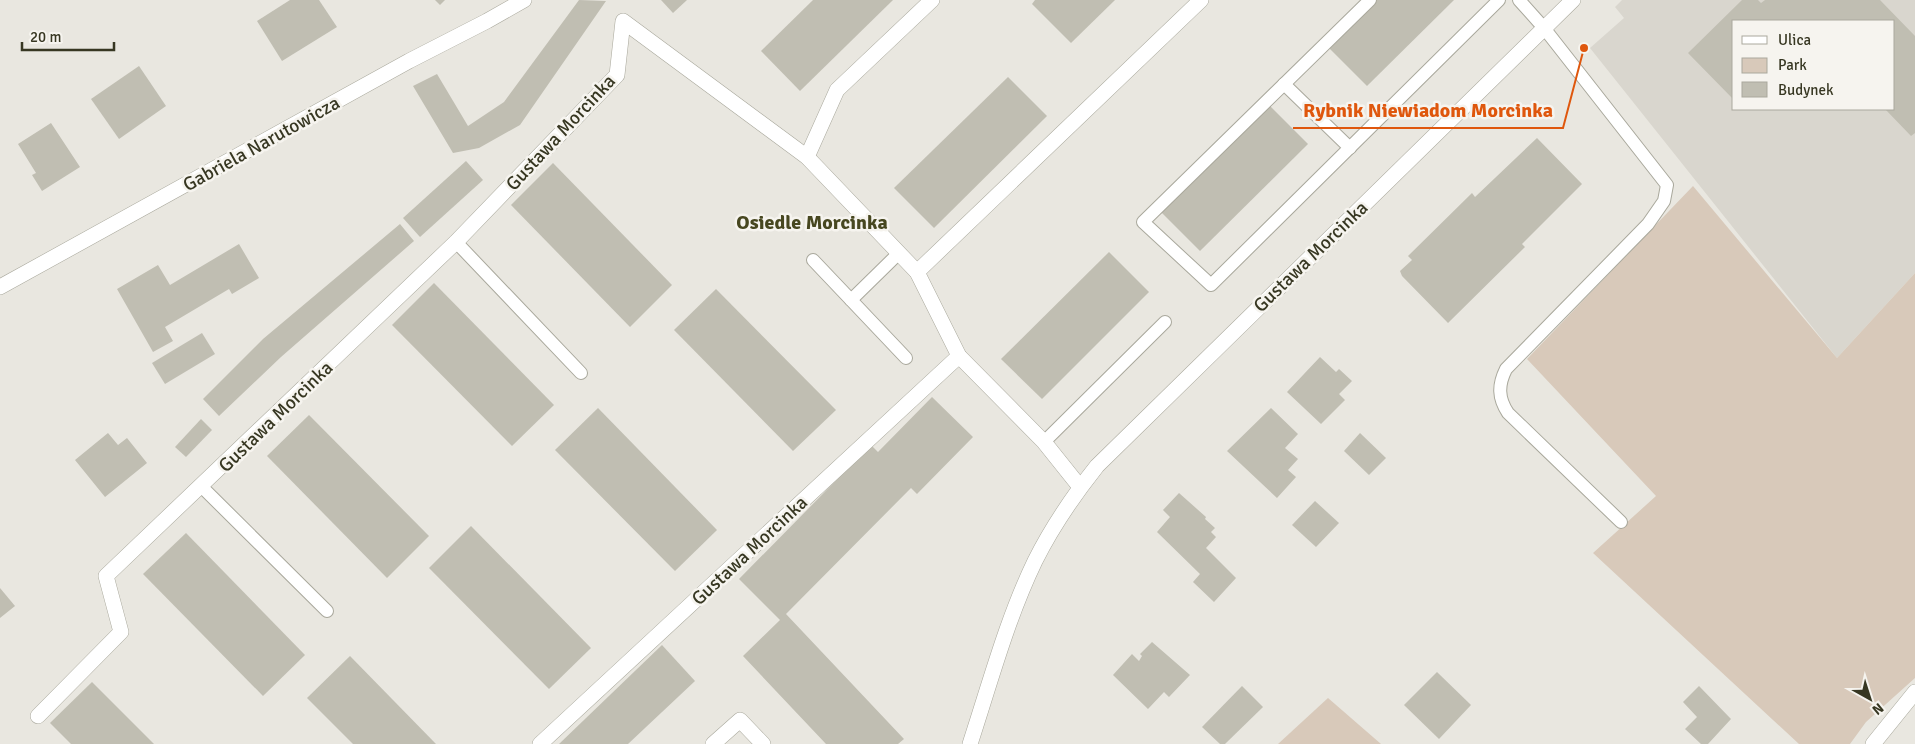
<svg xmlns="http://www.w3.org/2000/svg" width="1915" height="744" viewBox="0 0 1915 744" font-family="Signika,sans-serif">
  <rect width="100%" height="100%" fill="#e9e7e0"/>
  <path fill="#d9d6ce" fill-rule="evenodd" d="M 1622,0 L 1915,0 L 1915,273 L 1837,358 L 1590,48 L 1624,18 L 1615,7 ZM 1734,21 L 1894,21 L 1894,109 L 1734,109 Z"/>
  <g fill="#d8c9ba">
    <polygon points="1693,186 1837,358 1915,273 1915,678 1866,722 1850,744 1799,744 1593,553 1656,496 1527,359"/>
    <polygon points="1328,698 1381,744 1278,744"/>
  </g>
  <g fill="#c0beb2">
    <polygon points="290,0 319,0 337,27 282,61 257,21"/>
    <polygon points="435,0 445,0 440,5"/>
    <polygon points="579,0 606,1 520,125 479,148 453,153 413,86 437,74 468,126 504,102"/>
    <polygon points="661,0 687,0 673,13"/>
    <polygon points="813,0 893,0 800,91 761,51"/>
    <polygon points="1035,0 1115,0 1071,43 1032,4"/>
    <polygon points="1374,0 1454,0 1367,86 1327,46"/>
    <polygon points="1742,0 1758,0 1761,3 1765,0 1880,0 1915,36 1915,133 1911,136 1885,109 1894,109 1894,21 1734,21 1734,100 1688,53"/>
    <polygon points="139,66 166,106 119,139 91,99"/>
    <polygon points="1008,77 1047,116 934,228 894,188"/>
    <polygon points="1268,104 1308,144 1200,251 1160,211"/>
    <polygon points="51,123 80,167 42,191 32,175 36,173 18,144"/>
    <polygon points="1537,138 1582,184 1522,244 1525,247 1448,323 1402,276 1400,271 1412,260 1408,256 1472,193 1475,197"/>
    <polygon points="466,161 483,180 420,237 403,218"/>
    <polygon points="553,163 672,285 630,327 511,205"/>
    <polygon points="400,224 414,241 281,357 219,416 203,399 263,339"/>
    <polygon points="239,244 259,278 232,294 229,289 165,327 173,341 153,352 117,289 158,265 170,285"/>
    <polygon points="1109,252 1149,292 1042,399 1001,359"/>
    <polygon points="434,283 554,405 512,446 392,325"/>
    <polygon points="716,289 836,410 793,451 674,330"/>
    <polygon points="202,333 215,354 165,384 152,363"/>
    <polygon points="1320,357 1336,372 1339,369 1352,381 1339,394 1345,400 1321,424 1287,392"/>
    <polygon points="932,397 973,437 917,494 911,488 786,614 904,739 898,744 826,744 743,656 780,620 739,579 871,445 878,452"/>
    <polygon points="598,408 717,530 675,571 555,450"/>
    <polygon points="1271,408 1298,434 1285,448 1298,459 1288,470 1296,477 1277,498 1227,451"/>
    <polygon points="309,415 429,536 387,578 267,456"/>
    <polygon points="201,419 212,430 186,457 175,447"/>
    <polygon points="108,433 118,445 127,438 147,463 105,497 75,460"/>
    <polygon points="1360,433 1386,458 1369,475 1344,451"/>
    <polygon points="1179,493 1206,517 1205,519 1215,528 1211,532 1216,537 1206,548 1236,578 1214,602 1193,582 1200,574 1157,532 1170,517 1163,510"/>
    <polygon points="1315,501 1339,523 1316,547 1292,525"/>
    <polygon points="471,526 591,648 549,689 429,568"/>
    <polygon points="186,533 305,655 263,696 143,574"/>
    <polygon points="0,588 15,606 0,618"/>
    <polygon points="1152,642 1190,675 1169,697 1164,692 1148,709 1113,675 1132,654 1139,661 1142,656 1140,654"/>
    <polygon points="662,645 695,681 628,744 559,744"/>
    <polygon points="350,656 436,744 353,744 307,698"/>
    <polygon points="1437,672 1471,705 1439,739 1404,705"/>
    <polygon points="92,682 154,744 71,744 50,723"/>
    <polygon points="1242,686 1263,707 1225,744 1220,744 1202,727"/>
    <polygon points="1699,686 1731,719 1708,744 1701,744 1685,729 1697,717 1683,702"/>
  </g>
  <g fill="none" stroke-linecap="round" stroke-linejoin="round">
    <defs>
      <g id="service">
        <polyline points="1370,0 1143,222 1211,285 1499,0"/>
        <path d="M 1519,0 L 1544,28 L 1667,185 L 1664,201 L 1648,224 L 1506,369 C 1498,385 1498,398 1508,413 L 1621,522"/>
        <polyline points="1284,84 1350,148"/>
        <polyline points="456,242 581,373"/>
        <polyline points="899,253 851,300 906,358"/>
        <polyline points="813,260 851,300"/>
        <polyline points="1044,442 1165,322"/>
        <polyline points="201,486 327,611"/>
      </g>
      <g id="minor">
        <polyline points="807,157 837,90 932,0"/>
        <polyline points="917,272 1201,0"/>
        <polyline points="0,287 409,61 487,21 524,0"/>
        <polyline points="38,716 121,632 106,576 456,242 617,75 623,21 807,157 917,272 959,356 1044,442 1080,487"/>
        <polyline points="540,744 959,356"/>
        <polyline points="713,744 740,720 763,744"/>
        <path d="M 970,744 C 990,683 1007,619 1035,561 C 1052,527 1074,495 1097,466 L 1573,0"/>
        <polyline points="1873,744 1915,692"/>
      </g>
    </defs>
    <use href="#service" stroke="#a9a89c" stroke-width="14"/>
    <use href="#minor" stroke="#a9a89c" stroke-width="16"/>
    <use href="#service" stroke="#fff" stroke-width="12"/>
    <use href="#minor" stroke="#fff" stroke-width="15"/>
  </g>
  <g text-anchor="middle" stroke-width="5" stroke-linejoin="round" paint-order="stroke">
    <g font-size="19" fill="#373722" stroke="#f6f4ef">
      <text transform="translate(560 132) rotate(-47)" y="7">Gustawa Morcinka</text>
      <text transform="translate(261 143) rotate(-29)" y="7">Gabriela Narutowicza</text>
      <text transform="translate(1310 256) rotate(-44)" y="7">Gustawa Morcinka</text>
      <text transform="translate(275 416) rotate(-44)" y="7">Gustawa Morcinka</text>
      <text transform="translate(749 550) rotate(-43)" y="7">Gustawa Morcinka</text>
    </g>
    <g font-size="20" font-weight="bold" fill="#474720" stroke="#f6f4ef">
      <text x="812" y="229">Osiedle Morcinka</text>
    </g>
  </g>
  <path fill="none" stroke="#df570d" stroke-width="2" d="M1584 48L1563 128H1293"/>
  <circle fill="#df570d" stroke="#f6f4ef" stroke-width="2" cx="1584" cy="48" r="5"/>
  <g font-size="20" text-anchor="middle" font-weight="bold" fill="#df570d" stroke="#f6f4ef" stroke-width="5" stroke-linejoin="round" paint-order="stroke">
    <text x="1428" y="117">Rybnik Niewiadom Morcinka</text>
  </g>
  <rect x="1732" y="20" width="162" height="90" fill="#f6f4ef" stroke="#aaa89d"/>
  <rect x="1742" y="36" width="25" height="8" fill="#ffffff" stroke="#aaa89d"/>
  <text x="1778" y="45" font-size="15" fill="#373722">Ulica</text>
  <rect x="1742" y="58" width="25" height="15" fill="#d8c9ba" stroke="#aaa89d"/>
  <text x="1778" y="70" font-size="15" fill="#373722">Park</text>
  <rect x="1742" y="82" width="25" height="15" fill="#c0beb2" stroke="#aaa89d"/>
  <text x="1778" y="95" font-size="15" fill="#373722">Budynek</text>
  <g transform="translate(1870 699) rotate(141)" stroke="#f6f4ef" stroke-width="4" paint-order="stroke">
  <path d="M0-4L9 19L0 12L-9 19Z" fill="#373722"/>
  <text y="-8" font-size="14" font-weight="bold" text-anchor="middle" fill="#373722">N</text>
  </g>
  <path d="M22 42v8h92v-8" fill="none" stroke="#373722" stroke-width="2.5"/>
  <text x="30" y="42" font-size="15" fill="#373722" stroke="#f6f4ef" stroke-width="4" paint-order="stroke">20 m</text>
</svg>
